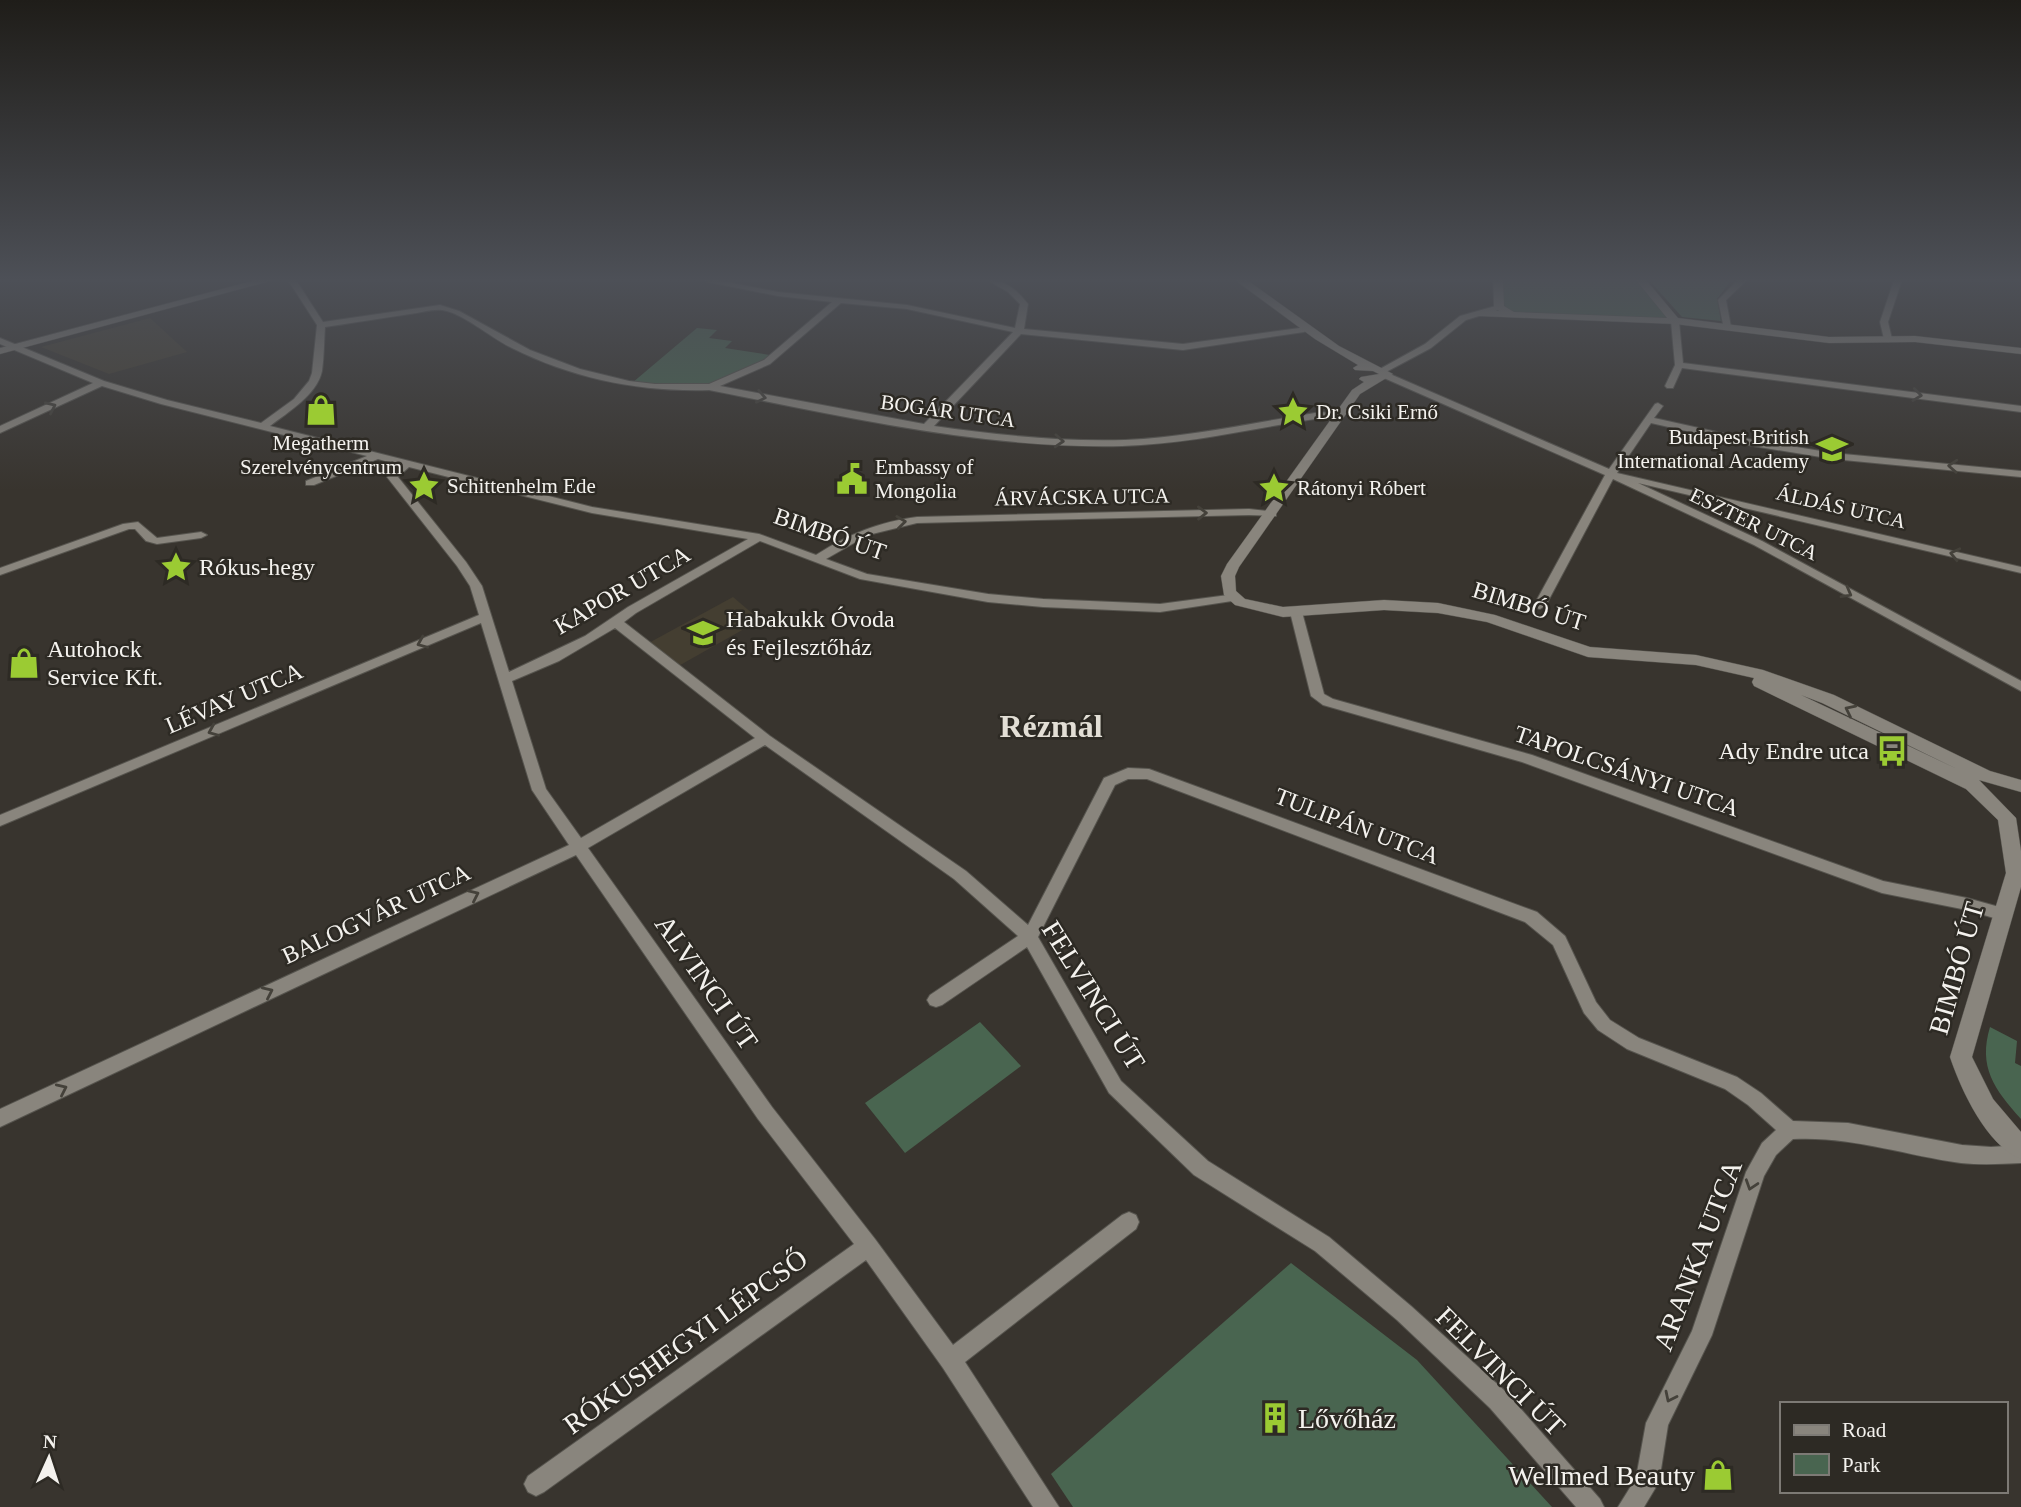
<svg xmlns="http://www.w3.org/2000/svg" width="2021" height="1507" viewBox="0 0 2021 1507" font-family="Georgia,serif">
  <rect width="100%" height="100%" fill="#38342e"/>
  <g fill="#443e31">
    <polygon points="150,318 187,352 109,374 41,347"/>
    <polygon points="733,597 760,620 675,668 645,645"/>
  </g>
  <g fill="#496550">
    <polygon points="1498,280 1641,280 1675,321 1513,316 1504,311"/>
    <polygon points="1649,280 1730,282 1717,299 1721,321 1682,317"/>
    <polygon points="697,328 717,330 709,338 732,341 725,348 776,356 709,387 632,383"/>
    <polygon points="980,1022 1021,1066 905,1153 865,1103"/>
    <path d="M 1990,1027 L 2017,1041 L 2015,1063 L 2021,1066 L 2021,1119 C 1994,1089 1978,1067 1990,1027 Z"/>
    <polygon points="1291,1263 1417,1360 1552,1507 1073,1507 1051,1474"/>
  </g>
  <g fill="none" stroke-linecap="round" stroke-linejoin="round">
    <defs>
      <g id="minor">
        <path d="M 288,280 L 296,280 L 323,322 L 440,305 L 459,311 L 530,350 L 580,369 L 629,381 L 655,384 L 709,384 L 764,360 L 832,302 L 778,296 L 698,280 L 717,280 L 778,292 L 907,305 L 1015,328 L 1020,304 L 1008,292 L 987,280 C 1006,280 1017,290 1028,304 L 1024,329 L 1183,344 L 1307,327 L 1308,329 L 1304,332 L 1183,350 L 1021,334 L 934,426 C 997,435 1062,442 1125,440 C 1191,437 1256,422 1321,412 L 1338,414 L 1343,417 L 1338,420 L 1321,418 C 1255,428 1189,444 1122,446 C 982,449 846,417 709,390 C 640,392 574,379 512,348 C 491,338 463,313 442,310 C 432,309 420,313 410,314 C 382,318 353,323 325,327 C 324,341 324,357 322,371 C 317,395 288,412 270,426 L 592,507 L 759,534 L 816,555 C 849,534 879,522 917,517 L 1249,509 L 1276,512 L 1276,516 L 1249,515 L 917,523 L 868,535 L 826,559 L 867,574 L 988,594 L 1043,599 L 1160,604 L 1236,594 L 1238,597 L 1236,600 L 1232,601 L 1160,612 L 1043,607 L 988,602 L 860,579 L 760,541 L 636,613 L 624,622 L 770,736 L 966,871 L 1028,925 L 1104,778 L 1128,768 L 1149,769 L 1537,912 L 1565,936 L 1596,1002 L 1610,1020 L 1639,1038 L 1737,1077 L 1761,1093 L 1793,1121 L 1848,1123 L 1962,1145 L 1991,1147 L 2021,1145 L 2021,1163 C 2001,1164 1981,1165 1961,1163 C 1904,1155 1851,1136 1793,1139 L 1776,1155 L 1764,1176 L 1712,1335 L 1668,1425 L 1659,1482 L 1644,1507 L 1618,1507 L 1636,1478 L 1646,1423 L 1692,1331 L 1746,1172 L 1762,1143 L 1776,1130 L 1748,1105 L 1725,1089 L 1627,1049 L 1598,1030 L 1584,1013 L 1553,945 L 1525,922 L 1147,779 L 1128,779 L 1115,785 L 1038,937 L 1121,1081 L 1208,1161 L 1329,1237 L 1411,1306 L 1506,1392 L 1600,1499 L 1604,1507 L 1576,1507 L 1490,1408 L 1397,1320 L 1315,1251 L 1194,1175 L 1109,1093 L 1027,947 L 942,1005 L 936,1007 L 930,1005 L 927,1000 L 930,995 L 1018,936 L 954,879 L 765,745 L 588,848 L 772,1107 L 875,1239 L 953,1345 L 1122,1215 L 1129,1212 L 1136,1215 L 1139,1222 L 1136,1229 L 965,1362 L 1059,1507 L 1033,1507 L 943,1368 L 866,1260 L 544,1492 L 536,1496 L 528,1492 L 524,1484 L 528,1476 L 854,1244 L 758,1119 L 576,855 L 0,1127 L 0,1109 L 569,845 L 532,790 L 481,623 L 0,826 L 0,815 L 479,615 L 470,586 L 457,566 L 387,477 L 399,465 L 378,459 L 314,485 L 306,485 L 306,481 L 367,456 L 161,404 L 102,386 L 0,433 L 0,426 L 93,383 L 0,344 L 0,338 L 104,381 L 167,400 L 261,423 L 294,399 L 309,381 L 312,373 L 317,325 ZM 841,303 L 907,309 L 1013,332 L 924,424 L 720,386 L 770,364 ZM 409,467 L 592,513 L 748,539 L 628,607 L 585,636 L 509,672 L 482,586 L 466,562 L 398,477 ZM 615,628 L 755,738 L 581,838 L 546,789 L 512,681 L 559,661 Z"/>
        <polygon points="1738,280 1747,280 1726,300 1731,327 1724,329 1718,300"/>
        <polygon points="1894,280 1902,280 1888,322 1892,339 1888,342 1884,339 1880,322"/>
        <polygon points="1499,305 1502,305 1502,309 1466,320 1431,348 1386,372 1378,370 1425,344 1460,316"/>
        <polygon points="1675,318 1679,321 1683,363 2021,406 2021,412 1682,368 1673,388 1667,388 1665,386 1675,365 1671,321"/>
        <polygon points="1384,374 1390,374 1609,469 1655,404 1658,403 1663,406 1654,418 1753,440 1833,453 2021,471 2021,477 1833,459 1753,446 1651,423 1617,473 2021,567 2021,573 1638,483 1762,541 2021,681 2021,691 1754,545 1613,479 1546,605 1540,609 1536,608 1534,605 1605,475 1384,378"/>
        <polygon points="138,522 157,538 201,532 207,535 201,538 157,544 146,541 135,529 129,529 0,575 0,568 123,524"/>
        <polygon points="1296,608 1302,612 1324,694 1333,699 1532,755 1883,881 1967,898 2010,910 2012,915 2010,920 2004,921 1967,910 1882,893 1522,762 1323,705 1311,696 1290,612"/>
      </g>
      <g id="tertiary">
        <polygon points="256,280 274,280 0,354 0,348"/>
        <path d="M 1235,280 L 1247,280 L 1339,346 L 1393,374 L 1360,394 L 1239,567 L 1235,576 L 1236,591 L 1245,599 L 1283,607 L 1384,600 L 1438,603 L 1495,615 L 1590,647 L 1696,655 L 1763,670 L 1834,695 L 1990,771 L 2021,780 L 2021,792 L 1979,780 L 2016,818 L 2021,851 L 2021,887 L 1972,1057 L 1993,1099 L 2021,1132 L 2021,1159 C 1987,1146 1961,1090 1950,1057 L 2006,873 L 1998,820 L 1966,789 L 1754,686 L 1752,682 L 1754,678 L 1696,665 L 1588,657 L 1487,622 L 1438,613 L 1384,610 L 1283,617 L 1235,605 L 1224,595 L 1221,576 L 1227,564 L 1352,390 L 1364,382 L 1359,379 L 1361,377 L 1379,374 L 1373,371 L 1355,370 L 1353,368 L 1358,365 L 1315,339 ZM 1801,695 L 1822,703 L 1957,769 Z"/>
        <polygon points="1493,280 1503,280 1504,306 1514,312 1667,318 1636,280 1646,280 1678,318 1829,337 1915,336 2021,348 2021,354 1915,342 1829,343 1675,324 1478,316 1477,314 1482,311 1499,311 1494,307"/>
      </g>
    </defs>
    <use href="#minor" stroke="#56544e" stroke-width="2"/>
    <use href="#tertiary" stroke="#56544e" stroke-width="1"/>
    <use href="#minor" fill="#89857d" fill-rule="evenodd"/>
    <use href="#tertiary" fill="#89857d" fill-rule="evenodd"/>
  </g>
  <defs><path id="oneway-chevron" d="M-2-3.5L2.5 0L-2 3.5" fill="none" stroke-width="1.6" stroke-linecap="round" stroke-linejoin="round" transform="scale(1.75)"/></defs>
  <g stroke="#44413a">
    <use href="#oneway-chevron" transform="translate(1917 395) rotate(7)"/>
    <use href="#oneway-chevron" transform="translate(761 397) rotate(11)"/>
    <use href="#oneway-chevron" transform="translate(51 407) rotate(-25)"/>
    <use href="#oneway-chevron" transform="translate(1059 441) rotate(3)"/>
    <use href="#oneway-chevron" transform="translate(1953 466) rotate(-176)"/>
    <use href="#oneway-chevron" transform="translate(1202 513) rotate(-1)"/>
    <use href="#oneway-chevron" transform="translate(901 522) rotate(-7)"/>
    <use href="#oneway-chevron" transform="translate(1955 554) rotate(-167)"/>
    <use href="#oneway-chevron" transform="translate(1847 593) rotate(29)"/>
    <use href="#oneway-chevron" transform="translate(422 643) rotate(157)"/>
    <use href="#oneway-chevron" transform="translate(1850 710) rotate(-154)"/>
    <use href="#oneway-chevron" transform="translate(213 731) rotate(157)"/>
    <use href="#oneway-chevron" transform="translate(474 895) rotate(-25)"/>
    <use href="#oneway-chevron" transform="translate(268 992) rotate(-25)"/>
    <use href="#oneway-chevron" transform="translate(62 1089) rotate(-25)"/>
    <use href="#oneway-chevron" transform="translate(1751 1185) rotate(108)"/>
    <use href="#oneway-chevron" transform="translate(1670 1397) rotate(116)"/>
  </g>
  <linearGradient id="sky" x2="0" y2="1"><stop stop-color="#1f1d19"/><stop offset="0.57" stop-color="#4d5057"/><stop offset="1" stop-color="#4d5057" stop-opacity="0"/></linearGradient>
  <rect width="2021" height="491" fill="url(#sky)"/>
  <defs>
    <symbol id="shop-bare" viewBox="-9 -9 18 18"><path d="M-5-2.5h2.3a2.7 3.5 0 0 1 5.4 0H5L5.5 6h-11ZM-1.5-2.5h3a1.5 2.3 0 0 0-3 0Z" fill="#9bcb33" stroke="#2d2a24" stroke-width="2.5" paint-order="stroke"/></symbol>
    <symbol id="sight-bare" viewBox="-9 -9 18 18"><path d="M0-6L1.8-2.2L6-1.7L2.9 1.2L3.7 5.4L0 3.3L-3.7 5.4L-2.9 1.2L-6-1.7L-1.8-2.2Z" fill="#9bcb33" stroke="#2d2a24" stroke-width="2.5" paint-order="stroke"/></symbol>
    <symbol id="school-bare" viewBox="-9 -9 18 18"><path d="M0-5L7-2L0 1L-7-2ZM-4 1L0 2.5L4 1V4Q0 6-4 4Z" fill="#9bcb33" stroke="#2d2a24" stroke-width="2.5" paint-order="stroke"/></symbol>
    <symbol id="civic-bare" viewBox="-9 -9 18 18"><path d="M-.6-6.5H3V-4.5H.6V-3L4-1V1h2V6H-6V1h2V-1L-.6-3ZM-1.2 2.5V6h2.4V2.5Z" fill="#9bcb33" stroke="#2d2a24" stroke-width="2.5" paint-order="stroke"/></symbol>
    <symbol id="bus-bare" viewBox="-9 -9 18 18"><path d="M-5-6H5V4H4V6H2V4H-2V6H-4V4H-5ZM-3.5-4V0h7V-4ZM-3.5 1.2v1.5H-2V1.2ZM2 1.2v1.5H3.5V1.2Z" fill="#9bcb33" stroke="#2d2a24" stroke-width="2.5" paint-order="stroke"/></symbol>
    <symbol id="building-bare" viewBox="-9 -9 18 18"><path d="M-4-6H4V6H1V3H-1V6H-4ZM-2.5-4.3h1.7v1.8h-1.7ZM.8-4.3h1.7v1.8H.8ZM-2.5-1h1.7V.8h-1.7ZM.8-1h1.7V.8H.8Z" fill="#9bcb33" stroke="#2d2a24" stroke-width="2.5" paint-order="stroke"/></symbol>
  </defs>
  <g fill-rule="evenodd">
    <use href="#shop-bare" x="299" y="388" width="44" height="44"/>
    <use href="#sight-bare" x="1271" y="390" width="44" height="44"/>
    <use href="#school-bare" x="1810" y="427" width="44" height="44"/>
    <use href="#civic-bare" x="830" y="457" width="44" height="44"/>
    <use href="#sight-bare" x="402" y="464" width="44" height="44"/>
    <use href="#sight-bare" x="1252" y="466" width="44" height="44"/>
    <use href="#sight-bare" x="154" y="545" width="44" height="44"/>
    <use href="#school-bare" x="681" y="611" width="44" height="44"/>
    <use href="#shop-bare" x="2" y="641" width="44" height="44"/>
    <use href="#bus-bare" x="1870" y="729" width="44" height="44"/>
    <use href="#building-bare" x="1253" y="1396" width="44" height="44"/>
    <use href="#shop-bare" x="1696" y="1453" width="44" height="44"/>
  </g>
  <g text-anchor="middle" stroke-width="5" stroke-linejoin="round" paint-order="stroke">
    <g font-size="21" fill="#f4f2ee" stroke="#2d2a24">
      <text transform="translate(948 411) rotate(8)" y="7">BOGÁR UTCA</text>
      <text transform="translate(1082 497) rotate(-1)" y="7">ÁRVÁCSKA UTCA</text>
      <text transform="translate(1841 507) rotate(13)" y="7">ÁLDÁS UTCA</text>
      <text transform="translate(1754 524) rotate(26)" y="7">ESZTER UTCA</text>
    </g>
    <g font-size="21" fill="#f4f2ee" stroke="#2d2a24" text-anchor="start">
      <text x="1316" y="419">Dr. Csiki Ernő</text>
      <text x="1809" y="444" text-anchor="end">Budapest British<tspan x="1809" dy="24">International Academy</tspan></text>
      <text x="321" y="450" text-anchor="middle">Megatherm<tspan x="321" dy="24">Szerelvénycentrum</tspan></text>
      <text x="875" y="474">Embassy of<tspan x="875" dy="24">Mongolia</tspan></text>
      <text x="447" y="493">Schittenhelm Ede</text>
      <text x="1297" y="495">Rátonyi Róbert</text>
    </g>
    <g font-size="24" fill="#f4f2ee" stroke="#2d2a24">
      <text transform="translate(830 534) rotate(19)" y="8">BIMBÓ ÚT</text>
      <text transform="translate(622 590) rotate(-30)" y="8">KAPOR UTCA</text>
      <text transform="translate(1529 606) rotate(17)" y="8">BIMBÓ ÚT</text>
      <text transform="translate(234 698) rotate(-23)" y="8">LÉVAY UTCA</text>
      <text transform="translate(1627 771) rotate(19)" y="8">TAPOLCSÁNYI UTCA</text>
      <text transform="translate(1357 826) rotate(21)" y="8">TULIPÁN UTCA</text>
      <text transform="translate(376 914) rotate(-25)" y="8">BALOGVÁR UTCA</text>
    </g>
    <g font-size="24" fill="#f4f2ee" stroke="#2d2a24" text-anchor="start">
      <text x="199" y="575">Rókus-hegy</text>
      <text x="726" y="627">Habakukk Óvoda<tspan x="726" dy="28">és Fejlesztőház</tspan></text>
      <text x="47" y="657">Autohock<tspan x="47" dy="28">Service Kft.</tspan></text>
      <text x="1869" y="759" text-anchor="end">Ady Endre utca</text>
    </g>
    <g font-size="28" fill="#f4f2ee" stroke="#2d2a24">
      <text transform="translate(1956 968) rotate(-74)" y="10">BIMBÓ ÚT</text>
      <text transform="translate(707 982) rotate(55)" y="10">ALVINCI ÚT</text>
      <text transform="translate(1094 995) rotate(58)" y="10">FELVINCI ÚT</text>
      <text transform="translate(1697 1255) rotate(-69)" y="10">ARANKA UTCA</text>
      <text transform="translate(685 1341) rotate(-36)" y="10">RÓKUSHEGYI LÉPCSŐ</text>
      <text transform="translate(1501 1371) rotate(45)" y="10">FELVINCI ÚT</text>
    </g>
    <g font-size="28" fill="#f4f2ee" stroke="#2d2a24" text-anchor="start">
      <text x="1298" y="1428">Lővőház</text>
      <text x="1695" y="1485" text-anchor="end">Wellmed Beauty</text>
    </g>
    <g font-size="32" font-weight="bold" fill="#e2ded5" stroke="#2d2a24">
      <text x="1051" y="737">Rézmál</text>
    </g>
  </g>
  <rect x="1780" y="1402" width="228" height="91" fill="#2d2a24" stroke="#7d7a75" stroke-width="2"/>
  <rect x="1794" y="1425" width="35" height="10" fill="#89857d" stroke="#7d7a75" stroke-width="2"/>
  <text x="1842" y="1437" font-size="21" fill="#f4f2ee">Road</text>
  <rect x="1794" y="1454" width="35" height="21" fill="#496550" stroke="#7d7a75" stroke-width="2"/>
  <text x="1842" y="1472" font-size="21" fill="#f4f2ee">Park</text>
  <g transform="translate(49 1458) rotate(3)" stroke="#2d2a24" stroke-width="5" paint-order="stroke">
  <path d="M0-5L12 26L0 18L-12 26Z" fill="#f4f2ee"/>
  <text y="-10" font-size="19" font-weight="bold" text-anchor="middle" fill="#f4f2ee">N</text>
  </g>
</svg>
